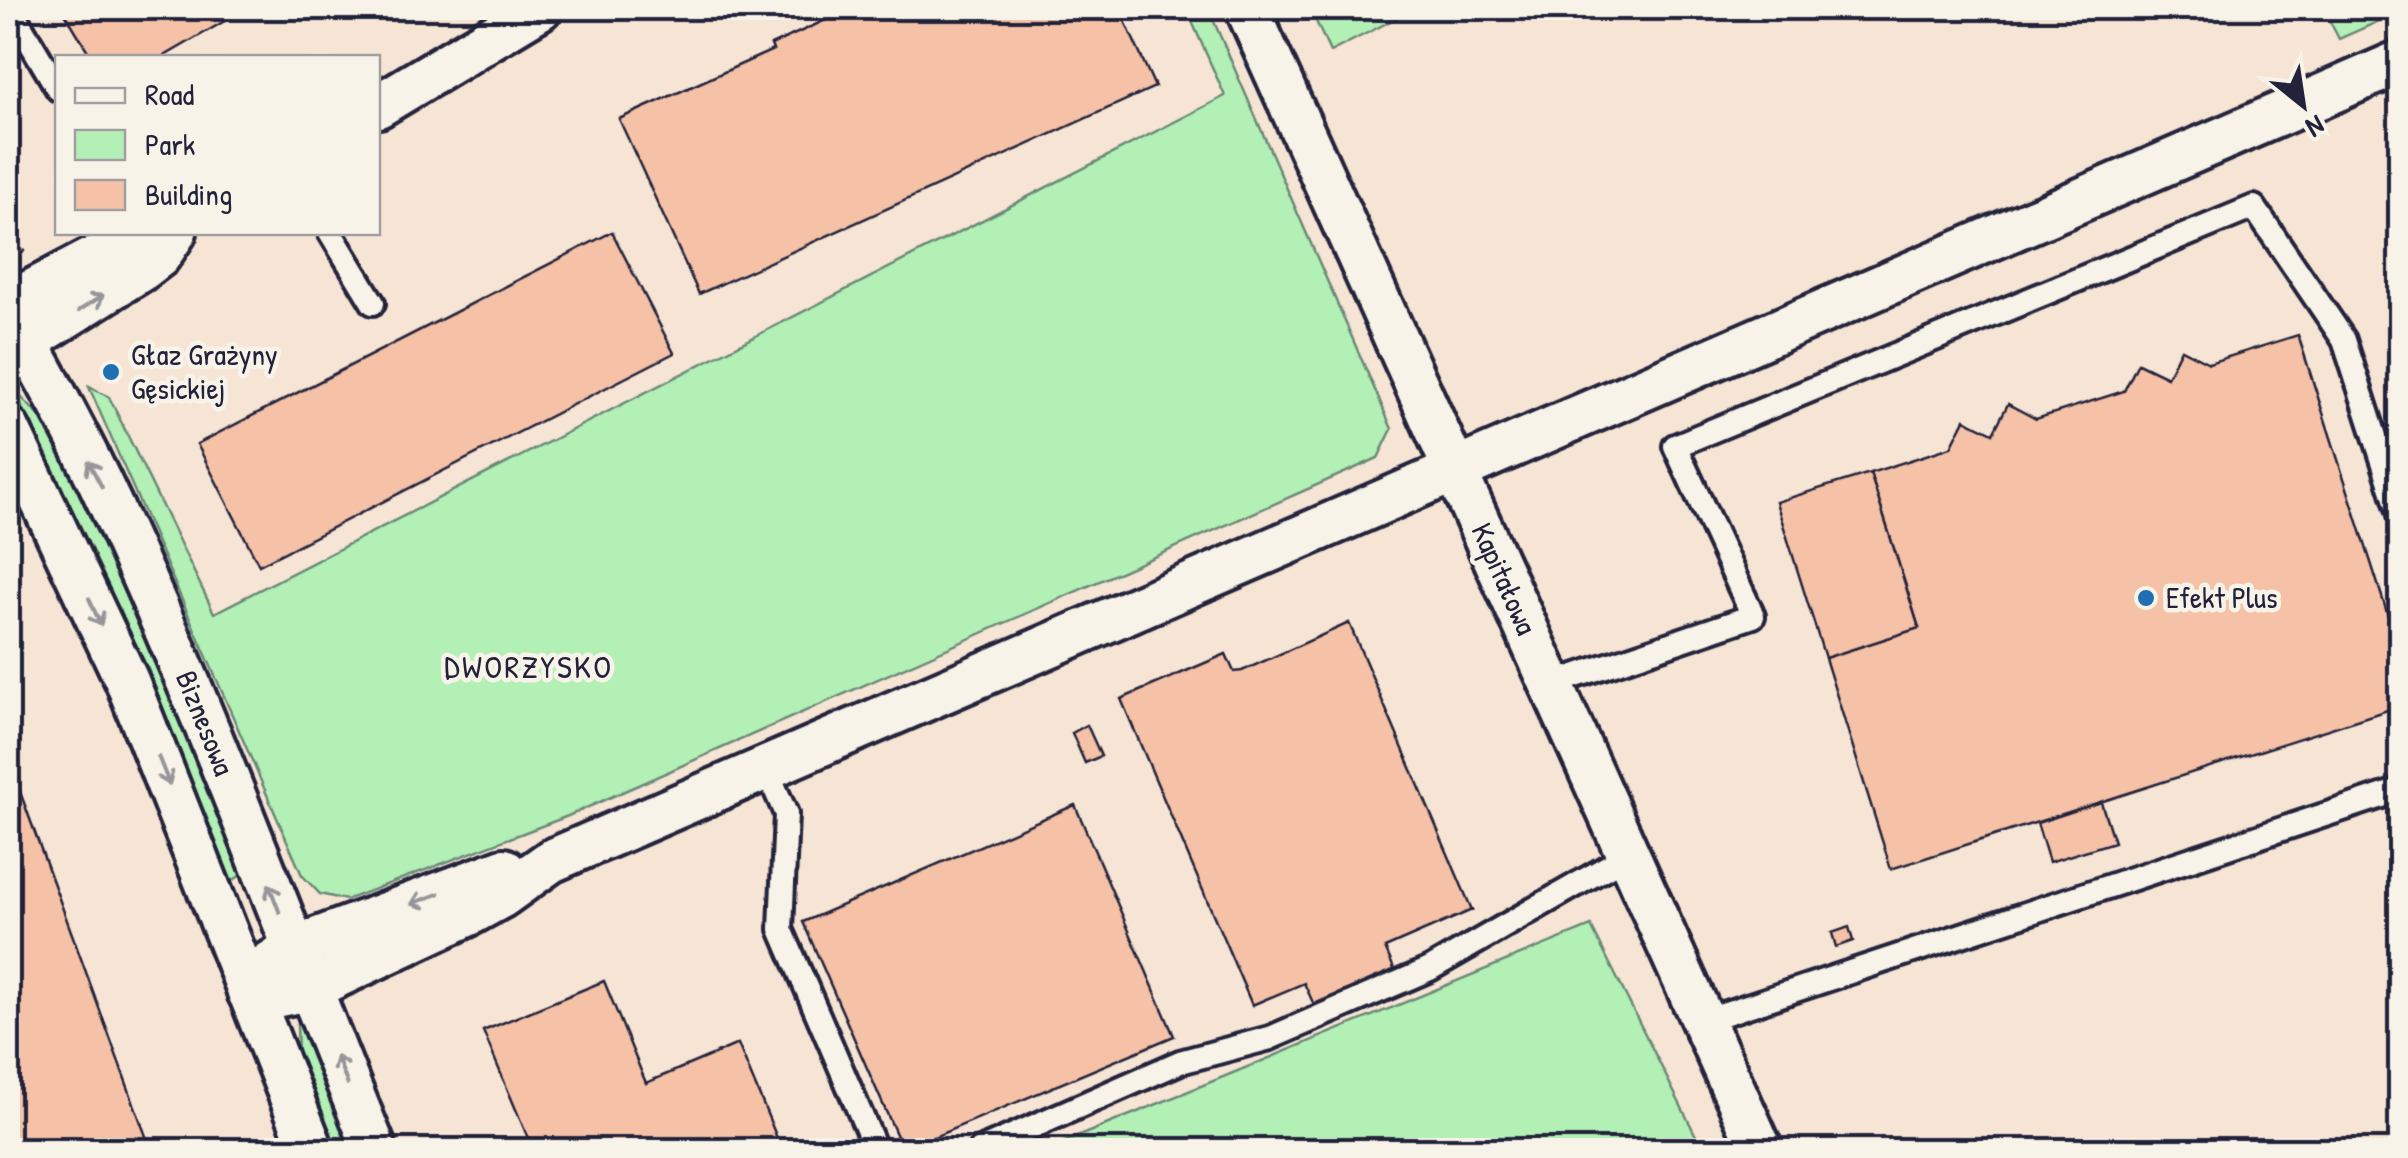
<svg xmlns="http://www.w3.org/2000/svg" width="2408" height="1158" viewBox="0 0 2408 1158" font-family="'Patrick Hand',sans-serif">
  <rect width="100%" height="100%" fill="#f7f3e8"/>
  <filter id="ink" filterUnits="userSpaceOnUse"><feTurbulence type="fractalNoise" baseFrequency=".01" numOctaves="2"/><feDisplacementMap in="SourceGraphic" scale="20" xChannelSelector="R" yChannelSelector="G"/><feConvolveMatrix kernelMatrix="1 2 1 2 8 2 1 2 1" color-interpolation-filters="sRGB"/></filter>
  <g filter="url(#ink)">
    <path fill="#f6e4d4" fill-rule="evenodd" d="M 8,8 L 2400,8 L 2400,1150 L 8,1150 ZM 58,58 L 378,58 L 378,232 L 58,232 Z"/>
    <g fill="#b3f0b5" stroke="#6a8978" stroke-width="2.5">
      <polygon points="1186,8 1208,8 1392,429 1378,458 568,816 346,900 320,894 302,875 89,387 109,397 214,613 1225,96"/>
      <polygon points="1310,8 1416,8 1330,52"/>
      <polygon points="2323,8 2400,8 2400,12 2339,39"/>
      <polygon points="22,398 47,424 95,519 138,613 243,874 230,882 122,619 26,420 20,401"/>
      <polygon points="1591,926 1703,1150 1045,1150"/>
      <polygon points="297,1024 302,1024 350,1150 334,1150 298,1057"/>
    </g>
    <g fill="#f5c1a7" stroke="#22223b" stroke-width="2.5">
      <polygon points="62,8 247,8 161,58 92,58"/>
      <polygon points="852,8 1119,8 1155,87 699,294 619,119 773,50 771,45"/>
      <polygon points="612,232 674,353 259,565 197,444"/>
      <polygon points="2298,335 2400,653 2400,706 1891,869 1825,658 1919,628 1870,473 1951,447 1965,419 1993,433 2008,404 2036,419 2124,391 2138,363 2167,377 2181,349 2209,363"/>
      <polygon points="1870,473 1919,628 1825,658 1776,502"/>
      <polygon points="1349,623 1472,910 1385,948 1396,973 1315,1007 1304,983 1252,1005 1121,699 1226,654 1234,672 1242,671"/>
      <polygon points="1087,725 1101,756 1085,763 1072,733"/>
      <polygon points="8,759 151,1150 8,1150"/>
      <polygon points="2101,802 2114,842 2049,862 2037,823"/>
      <polygon points="1075,805 1174,1036 903,1150 803,922"/>
      <polygon points="1849,927 1853,941 1836,947 1832,933"/>
      <polygon points="604,981 646,1083 738,1044 782,1150 533,1150 483,1031"/>
    </g>
    <g fill="none" stroke-linecap="round" stroke-linejoin="round">
      <defs>
        <g id="service">
          <polyline points="10,8 58,89"/>
          <polyline points="330,232 373,303"/>
          <polyline points="1552,684 1753,616 1675,446 2254,207 2344,340 2400,514"/>
          <polyline points="766,768 786,814 781,929 876,1150"/>
          <polyline points="1702,1021 2400,790"/>
          <polyline points="980,1150 1180,1062 1270,1038 1430,969 1628,855"/>
        </g>
        <g id="minor">
          <polyline points="1247,8 1761,1150"/>
          <polyline points="378,106 540,8"/>
          <polyline points="8,304 144,232"/>
          <path d="M 8,309 C 43,372 79,437 110,504 C 208,715 287,935 375,1150"/>
          <polyline points="8,353 142,269 159,256 175,232"/>
          <polyline points="8,429 127,681 312,1150"/>
          <polyline points="269,964 294,948 504,870"/>
          <polyline points="249,992 270,997 309,989 469,914 502,896 551,861 2400,62"/>
        </g>
      </defs>
      <use href="#service" stroke="#22223b" stroke-width="30"/>
      <use href="#minor" stroke="#22223b" stroke-width="50"/>
      <g stroke="#22223b" stroke-width="6" stroke-dasharray="8 8" stroke-linecap="butt">
        <polyline points="575,17 590,8"/>
        <polyline points="8,243 24,253"/>
      </g>
      <use href="#service" stroke="#f7f3e8" stroke-width="22"/>
      <use href="#minor" stroke="#f7f3e8" stroke-width="42"/>
    </g>
    <defs><path id="oneway-shaft" d="M-6 0H5M1.5-3L5.5 0L1.5 3" fill="none" stroke-width="1.6" stroke-linecap="round" stroke-linejoin="round" transform="scale(2.5)"/></defs>
    <g stroke="#97959a">
      <use href="#oneway-shaft" transform="translate(91 303) rotate(-33)"/>
      <use href="#oneway-shaft" transform="translate(95 474) rotate(-118)"/>
      <use href="#oneway-shaft" transform="translate(95 612) rotate(66)"/>
      <use href="#oneway-shaft" transform="translate(164 771) rotate(68)"/>
      <use href="#oneway-shaft" transform="translate(274 898) rotate(-111)"/>
      <use href="#oneway-shaft" transform="translate(425 899) rotate(159)"/>
      <use href="#oneway-shaft" transform="translate(342 1070) rotate(-112)"/>
    </g>
  </g>
  <g fill="#1f6fb2" stroke="#f7f3e8" stroke-width="4">
    <circle cx="111" cy="372" r="10"/>
    <circle cx="2146" cy="598" r="10"/>
  </g>
  <g text-anchor="middle" stroke-width="9" stroke-linejoin="round" paint-order="stroke">
    <g font-size="30" fill="#22223b" stroke="#f7f3e8" text-anchor="start">
      <text x="131" y="365">Głaz Grażyny<tspan x="131" dy="34">Gęsickiej</tspan></text>
      <text x="2166" y="608">Efekt Plus</text>
    </g>
    <g font-size="30" fill="#22223b" stroke="#f7f3e8">
      <text transform="translate(1504 579) rotate(66)" y="10">Kapitałowa</text>
      <text transform="translate(205 723) rotate(68)" y="10">Biznesowa</text>
    </g>
    <g font-size="32" letter-spacing="2.5" fill="#22223b" stroke="#f7f3e8">
      <text x="529" y="678">DWORZYSKO</text>
    </g>
  </g>
  <rect width="2408" height="1158" fill="none" stroke="#f7f3e8" stroke-width="40"/>
  <rect x="20" y="20" width="2368" height="1118" fill="none" stroke="#22223b" stroke-width="4" filter="url(#ink)"/>
  <rect x="55" y="55" width="325" height="180" fill="#f7f3e8" stroke="#a29fa3" stroke-width="2.5"/>
  <rect x="75" y="88" width="50" height="15" fill="#f7f3e8" stroke="#a29fa3" stroke-width="2.5"/>
  <text x="145" y="105" font-size="30" fill="#22223b">Road</text>
  <rect x="75" y="130" width="50" height="30" fill="#b3f0b5" stroke="#a29fa3" stroke-width="2.5"/>
  <text x="145" y="155" font-size="30" fill="#22223b">Park</text>
  <rect x="75" y="180" width="50" height="30" fill="#f5c1a7" stroke="#a29fa3" stroke-width="2.5"/>
  <text x="145" y="205" font-size="30" fill="#22223b">Building</text>
  <g transform="translate(2303 105) rotate(150)" stroke="#f7f3e8" stroke-width="8" paint-order="stroke">
  <path d="M0-8L18 38L0 25L-18 38Z" fill="#22223b"/>
  <text y="-15" font-size="28" font-weight="bold" text-anchor="middle" fill="#22223b">N</text>
  </g>
</svg>
